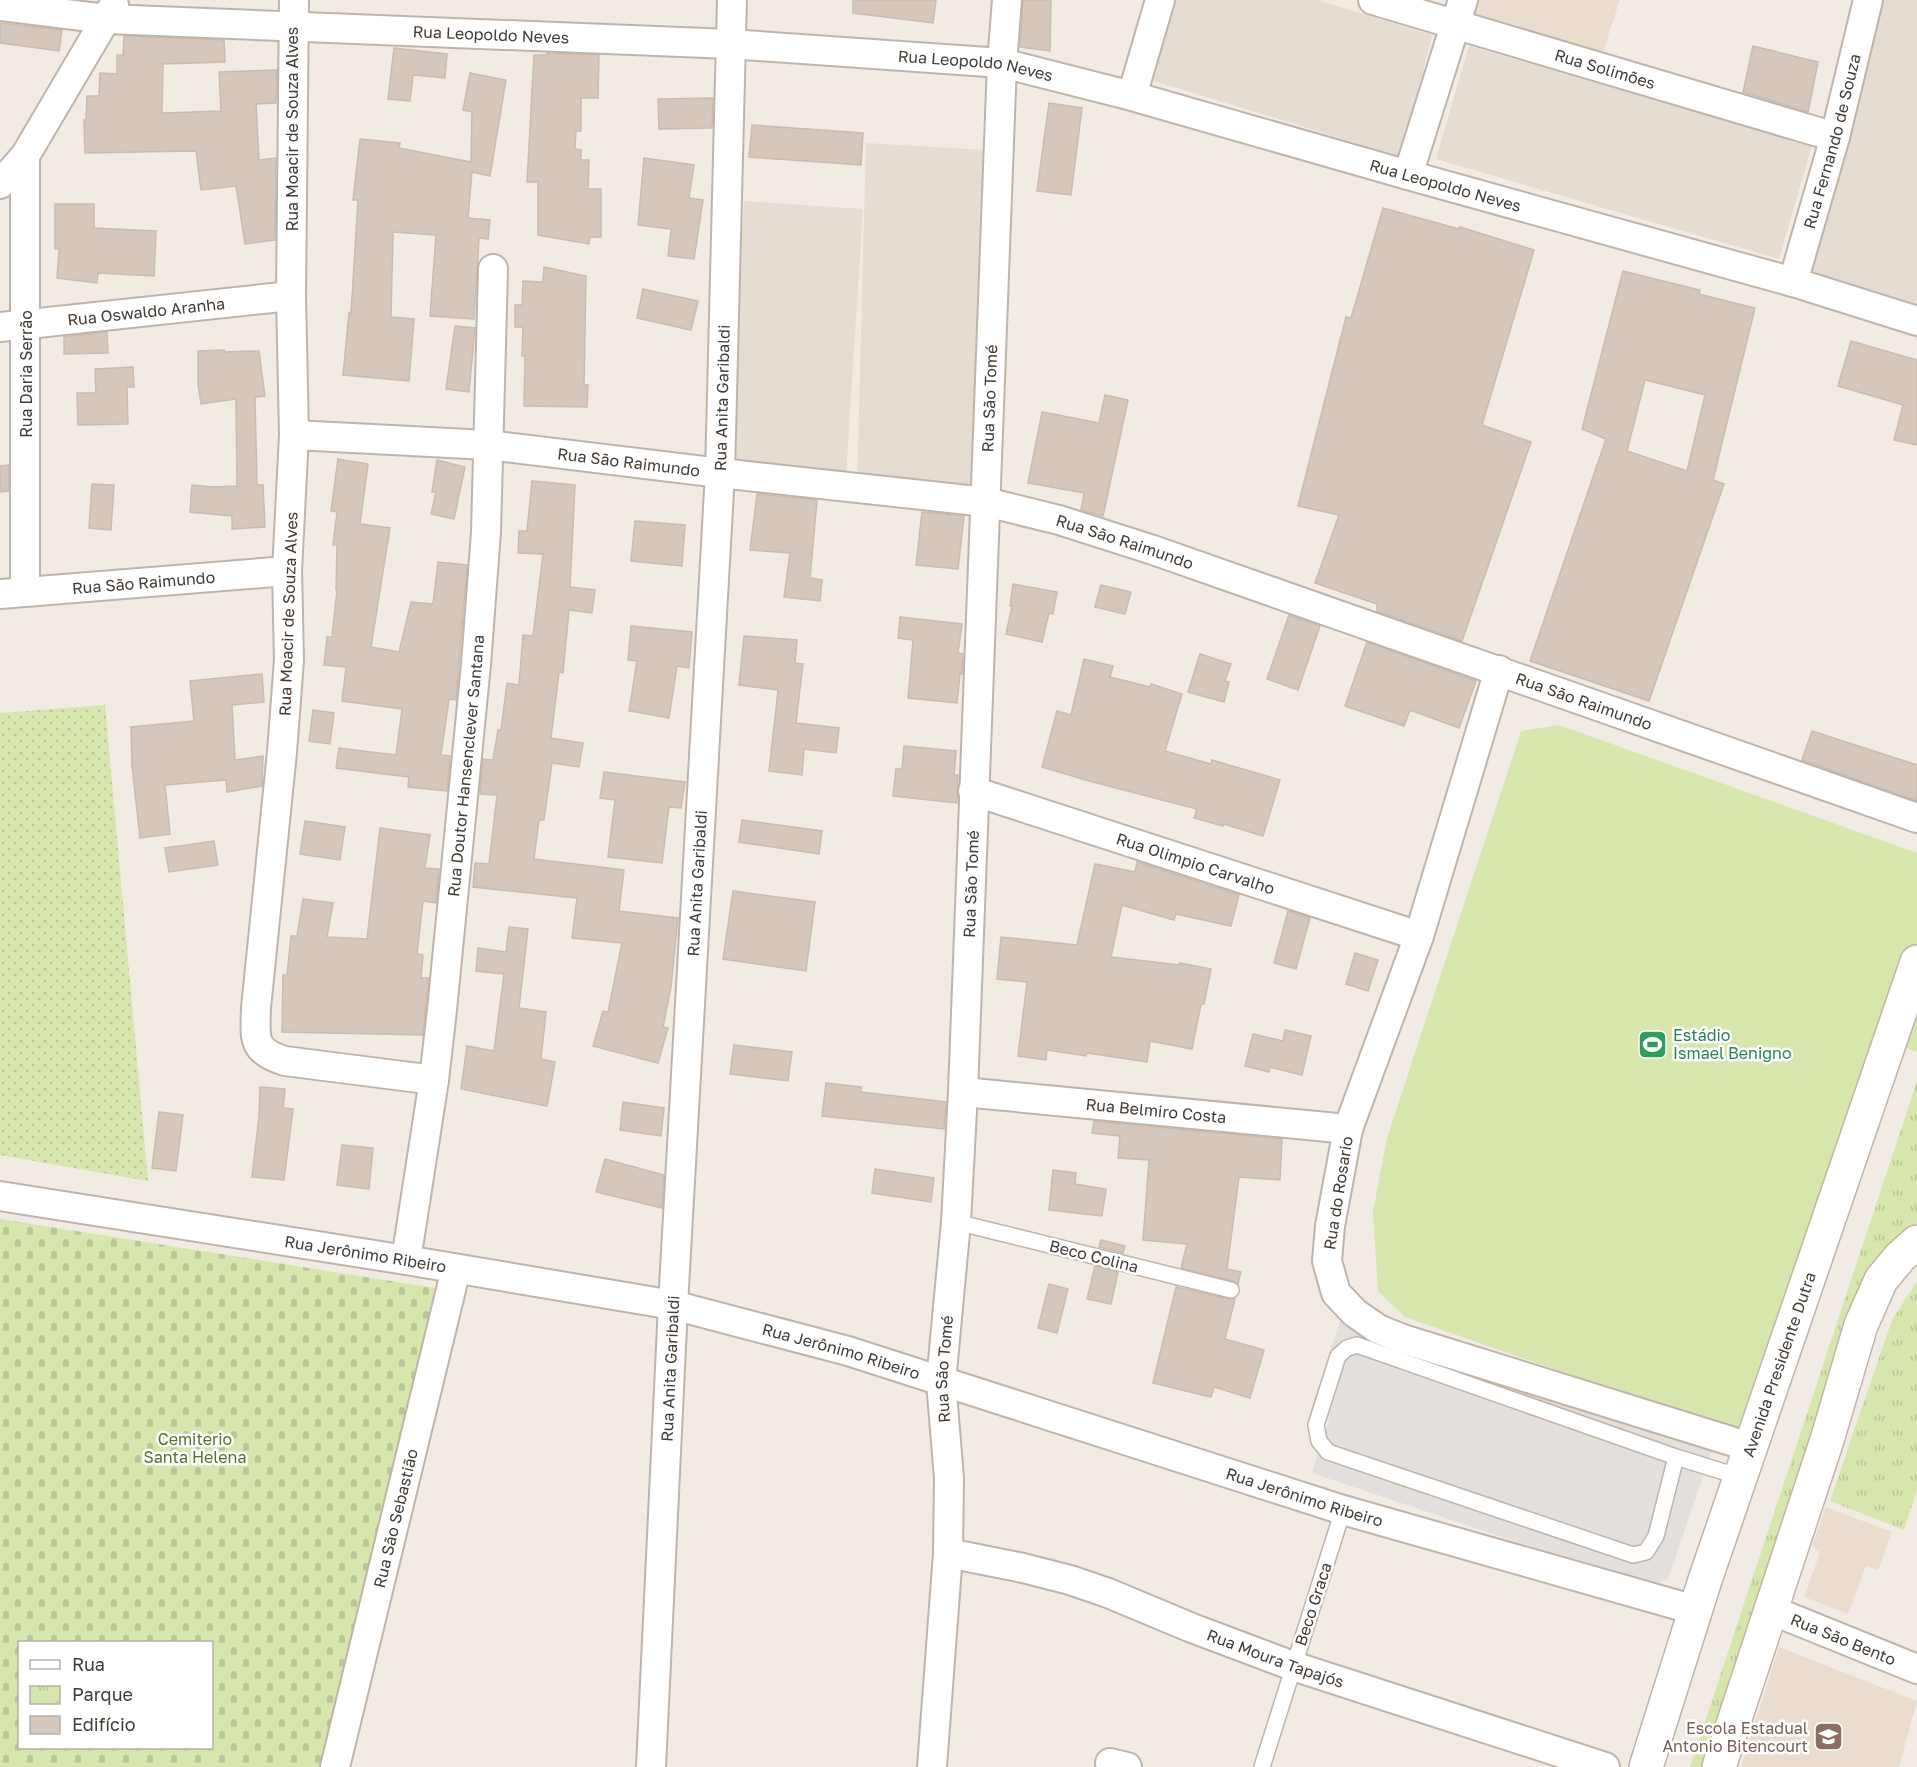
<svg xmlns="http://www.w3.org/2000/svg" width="1917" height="1767" viewBox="0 0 1917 1767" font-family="'Golos Text',sans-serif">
  <defs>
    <pattern id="grass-dots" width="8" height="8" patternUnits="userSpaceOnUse" patternTransform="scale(1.5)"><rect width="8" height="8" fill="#d6e6ad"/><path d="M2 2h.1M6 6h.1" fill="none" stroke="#b9c695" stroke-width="1.8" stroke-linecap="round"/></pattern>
    <pattern id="cemetery-stones" width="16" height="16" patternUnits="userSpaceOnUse" patternTransform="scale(1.5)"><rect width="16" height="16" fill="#d6e6ad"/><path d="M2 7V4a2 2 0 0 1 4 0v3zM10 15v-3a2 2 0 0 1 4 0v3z" fill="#b9c695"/></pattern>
    <pattern id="park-tufts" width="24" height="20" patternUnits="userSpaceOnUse" patternTransform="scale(1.5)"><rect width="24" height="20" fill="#d6e6ad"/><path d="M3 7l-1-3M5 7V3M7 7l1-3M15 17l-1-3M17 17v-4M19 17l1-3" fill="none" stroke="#b9c695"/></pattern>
  </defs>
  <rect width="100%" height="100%" fill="#f2ebe4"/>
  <g fill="#e5dcd2">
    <polygon points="1173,0 1317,0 1432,35 1402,157 1154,81"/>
    <polygon points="1880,0 1917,0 1917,309 1803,278"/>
    <polygon points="1469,46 1812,146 1779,259 1436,159"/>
    <polygon points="866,143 985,150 970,499 857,488"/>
    <polygon points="744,201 863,209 846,476 727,469"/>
  </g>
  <g fill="#ebddce">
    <polygon points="1477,0 1620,0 1599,64 1472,20"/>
    <polygon points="1826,1507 1892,1532 1878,1570 1866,1566 1848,1614 1804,1597 1820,1553 1812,1546"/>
    <polygon points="1779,1647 1917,1701 1899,1767 1741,1767"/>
  </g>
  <polygon fill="url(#grass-dots)" points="105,705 148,1181 0,1155 0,713"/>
  <path fill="url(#cemetery-stones)" fill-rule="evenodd" d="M 0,1219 L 454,1291 L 338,1767 L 0,1767 ZM 20,1642 L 212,1642 L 212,1748 L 20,1748 Z"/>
  <g fill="url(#park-tufts)">
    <polygon points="1917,1081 1917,1223 1883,1258 1712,1767 1690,1767"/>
    <polygon points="1917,1281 1917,1490 1904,1530 1830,1501 1892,1320"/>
  </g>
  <g fill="#d6e6ad">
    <polygon points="1559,725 1917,853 1917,950 1749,1437 1405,1317 1378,1291 1373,1212 1387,1138 1521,731"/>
    <polygon points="1917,1000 1917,1052 1901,1046"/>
  </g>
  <polygon fill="#e2dfdc" points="1340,1321 1713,1447 1668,1579 1648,1586 1312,1473 1330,1417 1311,1409"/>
  <g fill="#d6c7bd" stroke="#cdbbad" stroke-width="1.5" fill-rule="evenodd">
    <polygon points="853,0 936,0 933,23 853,13"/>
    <polygon points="1023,0 1051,0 1050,51 1020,47"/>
    <polygon points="0,23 62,30 59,51 0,43"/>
    <polygon points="124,36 224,40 225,62 163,64 162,113 221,111 219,72 277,70 276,103 256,104 259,160 276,158 275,240 245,244 236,186 201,190 196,151 85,153 84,120 86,120 87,96 99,96 100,73 117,74 117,55 123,55"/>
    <polygon points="1753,46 1818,62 1808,112 1743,92"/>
    <polygon points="394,48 447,54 445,78 413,75 410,101 388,99"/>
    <polygon points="547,53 599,55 598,98 581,98 581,131 576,131 575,149 581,150 581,160 589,160 588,189 601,189 601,237 590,237 589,244 538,235 538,182 527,182 534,55 547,55"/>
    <polygon points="470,73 506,80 490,176 472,172 468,218 490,220 488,239 479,238 474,319 430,316 436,235 393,232 391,317 414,319 409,381 343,375 349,313 351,314 358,200 353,200 360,139 400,143 399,148 471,162 472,112 463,110"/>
    <polygon points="713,98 712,128 659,129 658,99"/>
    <polygon points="1049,103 1082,108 1071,195 1037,191"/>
    <polygon points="752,125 863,133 861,165 749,157"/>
    <polygon points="644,158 694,165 689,198 703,200 694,259 668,256 671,229 638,225"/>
    <polygon points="55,204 94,204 94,228 156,231 154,276 98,273 97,283 57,278 59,249 55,249"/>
    <polygon points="1383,208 1459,229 1460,227 1534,250 1482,425 1531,442 1462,641 1377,611 1377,604 1315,583 1339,515 1298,506 1346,317 1351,318"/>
    <polygon points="544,267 586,276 584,385 588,385 587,407 524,406 525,356 522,356 523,327 515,327 515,305 522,305 523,281 543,282"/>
    <path d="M 1623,271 L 1700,290 L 1699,294 L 1755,308 L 1713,480 L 1724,484 L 1649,701 L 1530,661 L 1606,439 L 1582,429 ZM 1645,380 L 1705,395 L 1687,471 L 1627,451 Z"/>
    <polygon points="643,289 698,301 691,330 637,318"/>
    <polygon points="455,326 475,328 469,392 446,389"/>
    <polygon points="107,332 108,353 64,354 64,337"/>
    <polygon points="1851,341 1917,360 1917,445 1894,440 1903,405 1838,386"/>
    <polygon points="224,350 224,352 259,351 265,396 255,397 257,485 263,485 265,527 232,529 232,516 190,512 192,485 213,487 237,486 236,399 201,404 198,384 198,351"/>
    <polygon points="133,367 134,387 127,387 128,424 78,425 77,393 96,393 95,369"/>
    <polygon points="1105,395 1128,400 1103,516 1081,510 1084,493 1028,483 1042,412 1099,423"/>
    <polygon points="338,459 368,464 360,524 390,528 371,647 399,652 411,602 433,604 438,562 467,565 456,700 449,699 441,755 450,756 447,791 408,787 409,777 336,768 339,748 396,755 402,709 342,701 346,667 324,665 327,637 332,637 337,590 336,590 337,545 333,545 337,512 331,511"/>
    <polygon points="437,460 465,467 454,519 431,514 436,492 432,492"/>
    <polygon points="9,465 9,491 0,492 0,466"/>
    <polygon points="532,481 575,485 570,587 595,590 592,613 569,610 563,673 559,672 551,738 583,743 579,767 552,763 544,820 539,820 534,859 624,870 619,911 678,918 671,987 663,1027 668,1028 658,1063 593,1046 603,1011 608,1012 622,943 572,938 577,898 473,887 475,863 489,864 497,795 480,794 483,759 493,760 498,730 501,730 507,683 519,685 523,635 533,636 543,554 518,553 519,531 527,531"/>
    <polygon points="92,484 114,485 111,530 89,528"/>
    <polygon points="757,494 817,500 810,578 822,580 820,601 784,597 790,553 750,550"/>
    <polygon points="922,512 964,516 958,569 916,565"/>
    <polygon points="635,521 685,525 682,566 631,561"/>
    <polygon points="1013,584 1057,592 1053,614 1049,613 1042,642 1006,634 1012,606 1010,606"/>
    <polygon points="1101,585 1131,592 1125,614 1095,607"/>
    <polygon points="1289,615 1320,626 1298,690 1267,679"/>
    <polygon points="900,617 962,624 958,653 963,654 962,674 960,674 957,703 908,698 913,640 898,638"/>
    <polygon points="631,626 692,632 689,668 677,666 669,718 629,711 637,661 628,660"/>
    <polygon points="744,636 797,640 795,663 803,664 796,723 839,728 836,753 804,749 802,775 769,771 778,690 739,685"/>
    <polygon points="1367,642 1476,681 1459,728 1410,710 1404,726 1345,706"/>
    <polygon points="1200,654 1231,664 1225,681 1229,682 1224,702 1188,692"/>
    <polygon points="1084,659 1113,666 1110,677 1150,687 1151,684 1182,694 1165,751 1211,764 1212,760 1280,780 1263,836 1224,824 1223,826 1194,818 1197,809 1089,781 1042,767 1057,711 1071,715"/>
    <polygon points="262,674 264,702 232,705 235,760 263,756 262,786 227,792 226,780 165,785 170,834 140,838 132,766 131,727 194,721 190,681"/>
    <polygon points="313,710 334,713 330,744 309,741"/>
    <polygon points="1812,731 1917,765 1917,801 1802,760"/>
    <polygon points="904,746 956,751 954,775 958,775 957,803 893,796 896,769 902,769"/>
    <polygon points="604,772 685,782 681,808 669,807 662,863 608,857 615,800 600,798"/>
    <polygon points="742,820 822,831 819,854 739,842"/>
    <polygon points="305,821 345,827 340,860 300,854"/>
    <polygon points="380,828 430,835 425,868 439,869 436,903 423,901 417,954 423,955 421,978 429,978 423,1035 282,1032 283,975 287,975 291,936 297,936 303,899 333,903 327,937 367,939"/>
    <polygon points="214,841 218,865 169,872 165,848"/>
    <polygon points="1137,862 1239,895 1231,926 1176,914 1174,920 1122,905 1111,957 1180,965 1180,963 1211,969 1204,1004 1201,1004 1192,1049 1150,1041 1147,1062 1087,1053 1086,1056 1047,1050 1046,1060 1018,1056 1027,982 997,979 1001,937 1077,945 1095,864 1135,872"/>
    <polygon points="733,891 815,902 806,971 723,959"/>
    <polygon points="1288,911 1310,918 1296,969 1274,963"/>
    <polygon points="509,927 528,929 519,1008 546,1012 541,1059 555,1062 547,1106 461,1089 467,1046 494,1051 504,974 476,971 478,948 506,952"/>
    <polygon points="1355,953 1378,960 1368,991 1346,984"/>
    <polygon points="1285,1030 1311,1036 1302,1075 1270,1067 1269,1072 1245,1066 1253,1034 1283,1041"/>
    <polygon points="734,1045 792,1052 788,1081 730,1074"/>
    <polygon points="826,1083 861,1087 861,1092 946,1102 944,1129 822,1116"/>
    <polygon points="260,1087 285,1089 283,1108 293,1109 284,1180 252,1177 259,1116"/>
    <polygon points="623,1102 664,1108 661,1136 620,1130"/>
    <polygon points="159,1112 183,1115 176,1171 152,1168"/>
    <polygon points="1094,1121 1282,1139 1280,1180 1239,1177 1227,1269 1241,1272 1238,1284 1233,1281 1181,1268 1187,1244 1143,1240 1149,1160 1118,1158 1120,1136 1092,1133"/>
    <polygon points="342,1145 373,1148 369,1189 337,1185"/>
    <polygon points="605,1159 664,1175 662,1208 596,1192"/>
    <polygon points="875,1169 934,1178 931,1202 872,1193"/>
    <polygon points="1053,1170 1076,1173 1075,1184 1106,1189 1102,1216 1049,1210"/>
    <polygon points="1101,1240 1125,1246 1123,1253 1099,1247"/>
    <polygon points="1095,1266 1118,1272 1111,1304 1087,1299"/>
    <polygon points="1049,1284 1068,1289 1057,1333 1038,1328"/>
    <polygon points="1176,1287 1229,1299 1235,1299 1225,1339 1264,1350 1250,1398 1214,1387 1211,1397 1153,1383"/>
  </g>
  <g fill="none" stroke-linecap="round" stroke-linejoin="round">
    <defs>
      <g id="service">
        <polyline points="956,1222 1231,1290"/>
        <polyline points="1676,1457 1656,1536 1646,1552 1633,1555 1328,1452 1319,1441 1316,1425 1338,1356 1347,1348 1357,1345 1676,1457 1740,1477"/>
        <polyline points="1262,1767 1343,1510"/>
      </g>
      <g id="minor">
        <path d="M 294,0 L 291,296 L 294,435 L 287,571 L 289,660 L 282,752 L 256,1008 C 255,1039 252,1051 285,1061 L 434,1080"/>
        <path id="s1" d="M 1373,0 L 1835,137"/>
        <path id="s2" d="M 0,6 L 107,19 L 730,44 L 1002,63 L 1132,96 L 1408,175 L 1793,282 L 1917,321"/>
        <polyline points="1132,96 1160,0"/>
        <polyline points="25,156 25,592"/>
        <polyline points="1408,175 1463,0"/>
        <polyline points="0,184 25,156 114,5"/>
        <path id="s3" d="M 1793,282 L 1835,137 L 1868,0"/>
        <path id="s4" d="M 0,327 L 291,296"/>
        <path id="s5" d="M 294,435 L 488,445 L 720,473 L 986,502 L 1059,520 L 1153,550 L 1917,818"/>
        <path id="s6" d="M 0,594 L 287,571"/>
        <polyline points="1499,670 1419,936 1348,1129 1330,1226 1327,1261 1336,1293 1355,1313 1378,1329 1403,1339 1750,1447"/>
        <path id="s7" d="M 973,791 L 1419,936"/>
        <path id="s8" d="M 963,1092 L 1348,1129"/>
        <path id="s9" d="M 0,1196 L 406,1260 L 673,1305 L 848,1351 L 1343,1510 L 1695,1610"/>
        <path id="s10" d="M 406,1260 L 434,1080 L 442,1010 L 476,664 L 486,532 L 493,269"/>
        <path id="s11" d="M 948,1553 L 1023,1568 L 1070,1580 L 1108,1593 L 1192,1628 L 1293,1666 L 1605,1767"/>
        <path id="s12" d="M 1771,1610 L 1917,1669"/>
        <polyline points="1110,1763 1127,1767"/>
        <path id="s13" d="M 335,1767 L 456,1269"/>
        <path id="s14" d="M 651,1767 L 673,1305 L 720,473 L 732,0"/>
        <path id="s15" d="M 932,1767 L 948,1553 L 949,1478 L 941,1382 L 956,1222 L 963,1092 L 1002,63 L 1007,0"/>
      </g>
      <g id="tertiary">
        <path id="s16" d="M 1646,1767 L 1705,1580 L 1917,962"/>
        <polyline points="1719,1767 1827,1440 1861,1325 1881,1280 1900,1257 1917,1242"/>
      </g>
    </defs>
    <use href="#service" stroke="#c0b4aa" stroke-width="18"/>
    <use href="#minor" stroke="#c0b4aa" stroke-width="32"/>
    <use href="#tertiary" stroke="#c0b4aa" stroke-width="36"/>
    <use href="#service" stroke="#fff" stroke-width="15"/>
    <use href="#minor" stroke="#fff" stroke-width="28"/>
    <use href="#tertiary" stroke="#fff" stroke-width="33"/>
  </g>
  <defs>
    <symbol id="stadium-square" viewBox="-11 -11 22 22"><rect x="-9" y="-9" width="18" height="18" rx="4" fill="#2e9e5b" stroke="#fff"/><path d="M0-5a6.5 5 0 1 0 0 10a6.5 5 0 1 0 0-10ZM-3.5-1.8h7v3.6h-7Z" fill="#fff"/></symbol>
    <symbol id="school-square" viewBox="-11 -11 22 22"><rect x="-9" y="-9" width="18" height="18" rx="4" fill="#8d6e63" stroke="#fff"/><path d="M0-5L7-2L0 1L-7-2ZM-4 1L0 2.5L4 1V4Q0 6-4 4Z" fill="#fff"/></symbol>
  </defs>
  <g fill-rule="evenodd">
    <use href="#stadium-square" x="1636" y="1028" width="33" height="33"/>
    <use href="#school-square" x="1812" y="1720" width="33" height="33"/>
  </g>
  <g text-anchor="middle" stroke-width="5" stroke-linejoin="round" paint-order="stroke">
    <g font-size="16" fill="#433b34" stroke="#fff">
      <text dy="6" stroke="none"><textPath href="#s2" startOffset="492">Rua Leopoldo Neves</textPath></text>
      <text dy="6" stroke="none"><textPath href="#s2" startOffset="978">Rua Leopoldo Neves</textPath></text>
      <text dy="6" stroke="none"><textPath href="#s1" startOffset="242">Rua Solimões</textPath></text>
      <text transform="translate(292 129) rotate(-90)" y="6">Rua Moacir de Souza Alves</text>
      <text dy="6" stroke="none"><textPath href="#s3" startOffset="146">Rua Fernando de Souza</textPath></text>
      <text dy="6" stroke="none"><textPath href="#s2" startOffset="1464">Rua Leopoldo Neves</textPath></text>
      <text dy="6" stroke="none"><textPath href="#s4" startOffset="147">Rua Oswaldo Aranha</textPath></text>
      <text transform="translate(26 374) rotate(-90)" y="6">Rua Daria Serrão</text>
      <text dy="6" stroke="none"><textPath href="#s14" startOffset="1371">Rua Anita Garibaldi</textPath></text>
      <text dy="6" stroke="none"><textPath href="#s15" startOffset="1371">Rua São Tomé</textPath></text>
      <text dy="6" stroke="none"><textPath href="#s5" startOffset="336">Rua São Raimundo</textPath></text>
      <text dy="6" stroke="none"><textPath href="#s5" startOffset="840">Rua São Raimundo</textPath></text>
      <text dy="6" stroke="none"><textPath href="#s6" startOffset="144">Rua São Raimundo</textPath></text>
      <text transform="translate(288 614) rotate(-88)" y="6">Rua Moacir de Souza Alves</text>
      <text dy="6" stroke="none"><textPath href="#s5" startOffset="1326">Rua São Raimundo</textPath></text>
      <text dy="6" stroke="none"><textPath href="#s10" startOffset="498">Rua Doutor Hansenclever Santana</textPath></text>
      <text dy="6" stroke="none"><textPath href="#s7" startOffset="234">Rua Olimpio Carvalho</textPath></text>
      <text dy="6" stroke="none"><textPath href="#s14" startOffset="885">Rua Anita Garibaldi</textPath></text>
      <text dy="6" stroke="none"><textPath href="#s15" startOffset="885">Rua São Tomé</textPath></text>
      <text dy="6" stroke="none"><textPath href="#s8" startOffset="194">Rua Belmiro Costa</textPath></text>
      <text transform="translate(1338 1193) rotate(-81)" y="6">Rua do Rosario</text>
      <text dy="6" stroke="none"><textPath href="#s9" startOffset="370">Rua Jerônimo Ribeiro</textPath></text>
      <text transform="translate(1094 1256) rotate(14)" y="6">Beco Colina</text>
      <text dy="6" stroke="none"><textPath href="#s9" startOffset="856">Rua Jerônimo Ribeiro</textPath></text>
      <text dy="6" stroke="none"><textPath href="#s16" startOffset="424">Avenida Presidente Dutra</textPath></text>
      <text dy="6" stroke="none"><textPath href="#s14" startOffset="399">Rua Anita Garibaldi</textPath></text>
      <text dy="6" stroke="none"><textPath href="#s15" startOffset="399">Rua São Tomé</textPath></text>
      <text dy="6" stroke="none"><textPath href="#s9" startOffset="1342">Rua Jerônimo Ribeiro</textPath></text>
      <text dy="6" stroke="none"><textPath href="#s13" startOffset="256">Rua São Sebastião</textPath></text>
      <text transform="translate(1313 1604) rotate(-72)" y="6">Beco Graca</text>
      <text dy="6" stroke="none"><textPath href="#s12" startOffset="78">Rua São Bento</textPath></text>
      <text dy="6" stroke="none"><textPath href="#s11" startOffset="345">Rua Moura Tapajós</textPath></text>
    </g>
    <g font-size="16" fill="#27864d" stroke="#fff" text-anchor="start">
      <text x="1673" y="1041">Estádio<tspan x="1673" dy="18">Ismael Benigno</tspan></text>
    </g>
    <g font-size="16" fill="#527329" stroke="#fff">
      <text x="195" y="1445">Cemiterio<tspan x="195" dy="18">Santa Helena</tspan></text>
    </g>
    <g font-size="16" fill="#785e54" stroke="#fff" text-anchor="end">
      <text x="1808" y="1734">Escola Estadual<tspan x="1808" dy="18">Antonio Bitencourt</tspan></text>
    </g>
  </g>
  <rect x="18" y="1641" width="195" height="108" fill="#ffffff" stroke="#b4b1ae" stroke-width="1.5"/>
  <rect x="30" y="1660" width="30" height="9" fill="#ffffff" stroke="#b4b1ae" stroke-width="1.5"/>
  <text x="72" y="1671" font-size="18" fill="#433b34">Rua</text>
  <rect x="30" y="1686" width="30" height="18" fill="url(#park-tufts)" stroke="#b4b1ae" stroke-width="1.5"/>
  <text x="72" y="1701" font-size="18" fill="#433b34">Parque</text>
  <rect x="30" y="1716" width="30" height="18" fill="#d6c7bd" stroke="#b4b1ae" stroke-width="1.5"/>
  <text x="72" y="1731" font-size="18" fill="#433b34">Edifício</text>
</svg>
